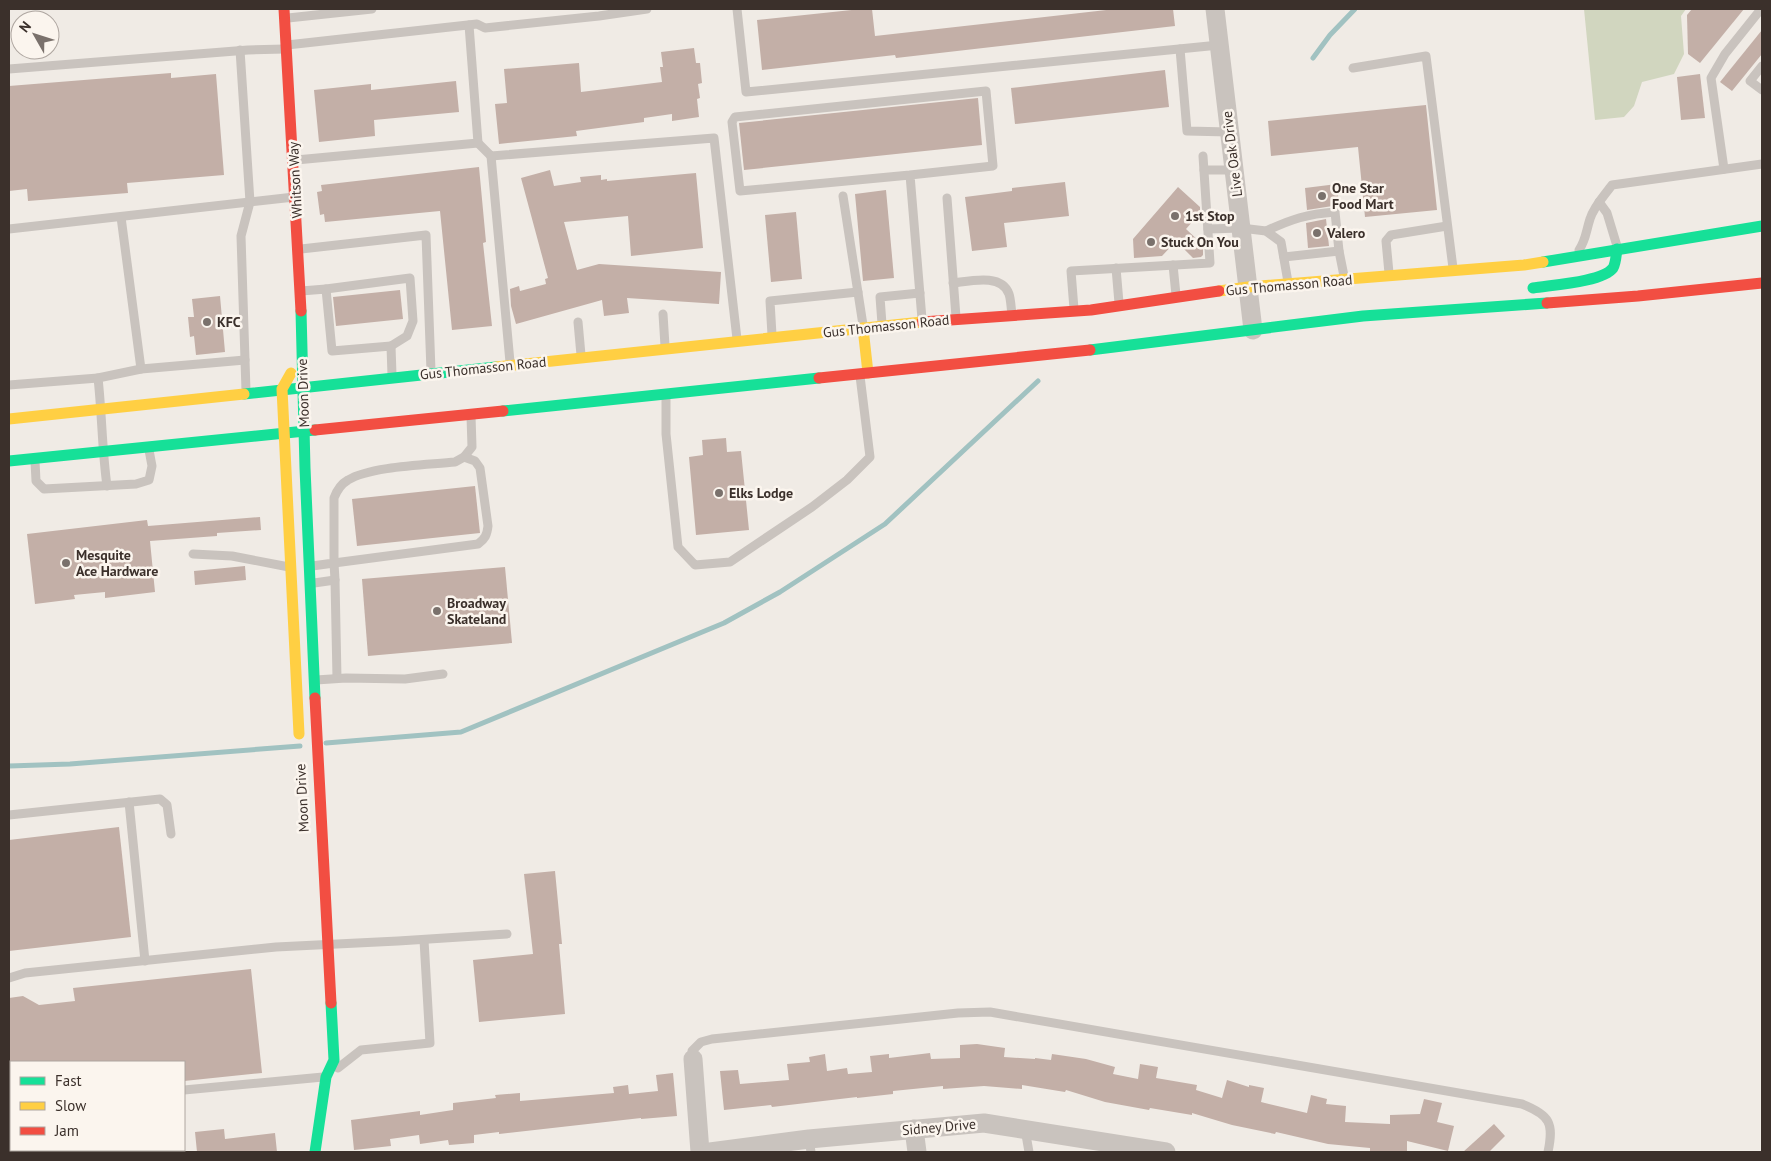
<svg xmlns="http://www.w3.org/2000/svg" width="1771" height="1161" viewBox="0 0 1771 1161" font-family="'PT Sans',sans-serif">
  <rect width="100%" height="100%" fill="#f0ebe5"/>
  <polygon fill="#d1d6bf" points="1584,9 1686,9 1681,16 1684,54 1674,74 1642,82 1634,106 1624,117 1595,120"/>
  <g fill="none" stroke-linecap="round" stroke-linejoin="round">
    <g stroke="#a1c2c1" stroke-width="5">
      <polyline points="1313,58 1330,35 1355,9"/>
      <polyline points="326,743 461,732 724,623 780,592 885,524 1038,381"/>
      <polyline points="9,766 70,764 300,746"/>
    </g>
  </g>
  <g fill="#c3afa7">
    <polygon points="861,9 872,9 875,36 1115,9 1173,9 1175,26 896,58 895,55 762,70 757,20"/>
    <polygon points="1692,9 1744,9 1700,63 1688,54 1687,15"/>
    <polygon points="1762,30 1762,54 1732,91 1720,82"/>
    <polygon points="694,48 696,63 700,63 702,83 698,84 700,98 697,99 699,117 672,121 672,114 644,118 644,122 576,131 577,136 499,144 495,104 507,103 504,69 579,63 581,92 662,82 660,67 663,67 661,52"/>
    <polygon points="1165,70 1169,107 1015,124 1011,88"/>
    <polygon points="171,73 171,78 216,74 224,175 127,183 128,193 28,201 27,189 9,191 9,86"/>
    <polygon points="1700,74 1705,118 1681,120 1677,77"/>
    <polygon points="456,81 459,112 374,120 375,136 319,142 314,90 371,84 371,90"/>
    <polygon points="978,98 982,145 744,170 739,123"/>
    <polygon points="1426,105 1437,210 1365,217 1358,147 1271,156 1268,121"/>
    <polygon points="479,167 486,242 483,243 492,326 452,330 440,211 325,222 324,214 320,215 317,192 322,191 321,185"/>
    <polygon points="550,170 554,186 581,182 580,177 601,175 601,180 607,179 607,181 696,173 703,248 631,256 628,216 564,222 577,270 599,264 721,272 719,304 627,298 629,313 604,316 602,300 516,324 511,306 510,289 519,286 520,291 546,284 545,279 548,278 521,178"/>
    <polygon points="1065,182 1069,216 1004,223 1007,247 972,251 965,197 1012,191 1012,188"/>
    <polygon points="1337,184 1339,205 1307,210 1305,188"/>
    <polygon points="1178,187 1200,207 1200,213 1186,229 1203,245 1203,255 1201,257 1193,258 1176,241 1162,256 1134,258 1133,239"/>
    <polygon points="886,190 894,278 863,281 855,194"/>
    <polygon points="796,212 802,279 771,282 765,215"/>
    <polygon points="1326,219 1329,246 1308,248 1306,223"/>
    <polygon points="400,290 403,319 336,326 333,297"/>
    <polygon points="220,296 225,352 196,355 194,336 190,337 188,317 194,317 192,299"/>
    <polygon points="726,438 727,452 741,451 749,530 696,535 689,457 703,455 702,440"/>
    <polygon points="475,486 480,533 357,546 352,499"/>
    <polygon points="260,517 261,530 217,533 217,536 150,541 155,592 105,598 105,592 74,595 75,599 35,604 27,534 147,520 148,526"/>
    <polygon points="245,566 246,580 195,585 194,571"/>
    <polygon points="505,567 512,643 368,656 362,579"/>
    <polygon points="119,827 131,937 9,951 9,840"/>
    <polygon points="555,871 562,944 559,944 565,1014 479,1022 473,960 533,954 524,874"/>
    <polygon points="251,969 262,1073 184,1081 184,1062 9,1062 9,998 23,996 39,1005 75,1001 73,988"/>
    <polygon points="977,1044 1005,1048 1004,1057 1035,1059 1035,1058 1051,1060 1052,1054 1086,1059 1115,1067 1113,1074 1138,1079 1140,1064 1158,1067 1156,1078 1197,1085 1196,1090 1222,1098 1227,1080 1249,1087 1249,1085 1264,1088 1261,1102 1307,1113 1311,1095 1327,1099 1326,1104 1346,1106 1345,1122 1390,1124 1390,1115 1420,1114 1424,1099 1442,1103 1437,1122 1454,1126 1448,1151 1407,1141 1407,1152 1370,1152 1370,1148 1328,1144 1276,1132 1275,1134 1232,1125 1192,1113 1192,1115 1150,1108 1149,1110 1105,1102 1066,1090 1065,1092 1022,1085 1022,1089 984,1086 943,1089 943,1086 893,1091 893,1094 857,1098 857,1097 772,1107 771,1105 724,1110 720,1071 738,1070 740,1084 789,1080 787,1064 810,1062 809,1057 825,1054 827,1071 847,1068 848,1074 872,1072 870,1056 889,1054 889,1058 930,1053 931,1059 960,1058 960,1045"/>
    <polygon points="673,1073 677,1116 641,1119 641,1118 499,1134 499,1132 474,1135 474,1143 449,1145 448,1140 420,1144 419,1135 390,1139 391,1146 354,1150 351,1120 420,1111 420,1115 453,1110 453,1103 496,1098 495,1095 520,1093 520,1101 614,1093 613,1087 628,1085 629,1094 658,1091 656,1075"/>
    <polygon points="1494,1124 1505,1136 1489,1152 1463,1152"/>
    <polygon points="224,1129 225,1139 275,1133 277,1152 197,1152 195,1132"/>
  </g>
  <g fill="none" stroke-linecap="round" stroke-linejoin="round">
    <g stroke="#c9c3be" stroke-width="9">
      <polyline points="737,9 746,92 1219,45"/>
      <polyline points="288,18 372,9"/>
      <polyline points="287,45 477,24 485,28 599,16 647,9"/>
      <polyline points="1180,49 1187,131 1229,132"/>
      <polyline points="240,50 250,202 241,236 246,391"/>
      <polyline points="1762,66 1750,81 1762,90"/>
      <polyline points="1353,68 1426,56 1453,268"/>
      <polyline points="9,69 248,50 285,49"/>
      <polyline points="478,143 491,156 714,138 737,339"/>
      <polyline points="491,156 510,362"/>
      <polyline points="296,160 478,143 469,25"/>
      <polyline points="1724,169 1711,78 1725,54 1761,9"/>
      <polyline points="1204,170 1234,170"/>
      <polyline points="910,175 993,166 986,91 735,117 732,122 740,191 910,175 922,319"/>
      <polyline points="843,196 863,325"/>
      <polyline points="947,198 956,317"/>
      <polyline points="1599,202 1607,213 1617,246"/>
      <polyline points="121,217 141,369"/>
      <polyline points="9,229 294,197"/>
      <polyline points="1208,229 1241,228 1266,231 1281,242 1288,282"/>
      <path d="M 1266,231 C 1292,219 1307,214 1335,212 L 1339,251 L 1344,276"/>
      <polyline points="301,249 426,235 431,371"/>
      <path d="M 1579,250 C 1586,240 1586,231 1590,219 C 1594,206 1604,196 1612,185 L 1762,164"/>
      <polyline points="1284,257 1339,251"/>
      <polyline points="1173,265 1176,295"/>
      <polyline points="1116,268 1119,303"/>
      <polyline points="1389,273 1386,241 1391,235 1447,226"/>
      <path d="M 953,283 C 970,281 1002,273 1009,294 C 1011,300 1011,308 1012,315"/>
      <polyline points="326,289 410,278 413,321 407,336 391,346"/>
      <polyline points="301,291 326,289 332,351 391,346 392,375"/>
      <polyline points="1074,309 1071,271 1210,263 1203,156"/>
      <polyline points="663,314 665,346"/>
      <polyline points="578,322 581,355"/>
      <polyline points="882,324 880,297 920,293"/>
      <polyline points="772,335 770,301 858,292"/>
      <polyline points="9,385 98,378"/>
      <polyline points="666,397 666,434 678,547 695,565 730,562 812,507 847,480 870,457 860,376"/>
      <polyline points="35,461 36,481 44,489 136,484 149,480 152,466 149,450"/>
      <path d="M 107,486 C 102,450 102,414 98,378 L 141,369 L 245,360"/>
      <polyline points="193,554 232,556 289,567"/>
      <path d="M 312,566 L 334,563 L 334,498 C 337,490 341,484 348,480 C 371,466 427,465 455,462 L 464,457 L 472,447 L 471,416"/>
      <path d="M 335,580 L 334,563 L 478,544 C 485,539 487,535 488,526 L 480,468 L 475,461 L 464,457"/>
      <polyline points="314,583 335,580 337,678"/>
      <polyline points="316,680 346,678 405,679 443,674"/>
      <polyline points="129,802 145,961"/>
      <polyline points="9,815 160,799 167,805 171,834"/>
      <polyline points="9,978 25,973 276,947 398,941 507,934"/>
      <path d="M 693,1059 L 692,1051 L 701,1042 L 712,1039 L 958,1013 L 990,1012 L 1522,1104 C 1550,1115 1554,1123 1548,1152"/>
      <polyline points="338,1068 361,1050 430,1043 424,940"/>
      <polyline points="184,1090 323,1077"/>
      <polyline points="1025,1129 1029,1152"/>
      <polyline points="809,1139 811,1152"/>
      <polyline points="24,1152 27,1150"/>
    </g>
    <g stroke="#c9c3be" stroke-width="19">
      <polyline points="1215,9 1253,330"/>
      <polyline points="693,1059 700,1152"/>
      <polyline points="914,1129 917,1152"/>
      <polyline points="710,1152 809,1139 984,1123 1166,1152"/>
    </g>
    <g stroke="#16e098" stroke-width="11">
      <polyline points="1543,262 1762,226"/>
      <path d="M 1533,288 C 1550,285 1603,282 1613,268 C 1616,263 1616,255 1617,249"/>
      <polyline points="301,311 305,468 315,698"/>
      <polyline points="1090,350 1363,316 1547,303"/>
      <polyline points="244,394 496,367"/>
      <polyline points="503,411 819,378"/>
      <polyline points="9,461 315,430"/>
      <polyline points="315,1152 326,1077 334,1060 331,1003"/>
    </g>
    <g stroke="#ffcf43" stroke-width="11">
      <polyline points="1219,291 1248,287 1524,265 1543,262"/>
      <polyline points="863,328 868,373"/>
      <polyline points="496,367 922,322"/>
      <polyline points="291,373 282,389 299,734"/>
      <polyline points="9,419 244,394"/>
    </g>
    <g stroke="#f24e42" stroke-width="11">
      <polyline points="284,9 301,311"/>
      <polyline points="1547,303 1638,296 1762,283"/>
      <polyline points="922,322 1091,310 1219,291"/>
      <polyline points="819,378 1090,350"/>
      <polyline points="315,430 503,411"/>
      <polyline points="315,698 331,1003"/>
    </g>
  </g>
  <g fill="#7a716c" stroke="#fbf5ee" stroke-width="2">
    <circle cx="1322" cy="196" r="5"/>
    <circle cx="1175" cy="216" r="5"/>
    <circle cx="1317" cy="233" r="5"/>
    <circle cx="1151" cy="242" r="5"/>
    <circle cx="207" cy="322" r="5"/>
    <circle cx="719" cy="493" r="5"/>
    <circle cx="66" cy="563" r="5"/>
    <circle cx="437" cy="611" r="5"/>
  </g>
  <g text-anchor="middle" stroke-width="5" stroke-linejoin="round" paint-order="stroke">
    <g font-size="14" fill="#3b302b" stroke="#fbf5ee">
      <text transform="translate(1232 154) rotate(-97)" y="5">Live Oak Drive</text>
      <text transform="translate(295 180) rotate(-93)" y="5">Whitson Way</text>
      <text transform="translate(1289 285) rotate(-5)" y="5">Gus Thomasson Road</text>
      <text transform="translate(886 326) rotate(-6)" y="5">Gus Thomasson Road</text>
      <text transform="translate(483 368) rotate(-6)" y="5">Gus Thomasson Road</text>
      <text transform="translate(303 393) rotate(-92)" y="5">Moon Drive</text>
      <text transform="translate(302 798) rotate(-93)" y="5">Moon Drive</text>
      <text transform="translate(939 1127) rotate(-5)" y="5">Sidney Drive</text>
    </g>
    <g font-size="14" font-weight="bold" fill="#3b302b" stroke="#fbf5ee" text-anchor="start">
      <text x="1332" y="193">One Star<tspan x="1332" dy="16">Food Mart</tspan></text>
      <text x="1185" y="221">1st Stop</text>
      <text x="1327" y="238">Valero</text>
      <text x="1161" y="247">Stuck On You</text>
      <text x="217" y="327">KFC</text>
      <text x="729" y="498">Elks Lodge</text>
      <text x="76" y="560">Mesquite<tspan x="76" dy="16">Ace Hardware</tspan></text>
      <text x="447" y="608">Broadway<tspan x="447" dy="16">Skateland</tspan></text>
    </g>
  </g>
  <rect width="1771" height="1161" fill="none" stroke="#3b302b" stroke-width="20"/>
  <rect x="10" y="1061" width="175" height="90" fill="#fbf5ee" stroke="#aea6a0"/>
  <rect x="20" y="1077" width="25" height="8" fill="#16e098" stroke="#aea6a0"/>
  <text x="55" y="1086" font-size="15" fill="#3b302b">Fast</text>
  <rect x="20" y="1102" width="25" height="8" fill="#ffcf43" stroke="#aea6a0"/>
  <text x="55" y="1111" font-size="15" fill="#3b302b">Slow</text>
  <rect x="20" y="1127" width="25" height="8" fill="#f24e42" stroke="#aea6a0"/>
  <text x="55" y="1136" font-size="15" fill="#3b302b">Jam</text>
  <g transform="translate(35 35) rotate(309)"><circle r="24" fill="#fbf5ee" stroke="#aea6a0"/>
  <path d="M0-4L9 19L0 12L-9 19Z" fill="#7a716c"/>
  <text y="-8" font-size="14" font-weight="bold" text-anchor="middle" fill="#3b302b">N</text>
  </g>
</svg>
